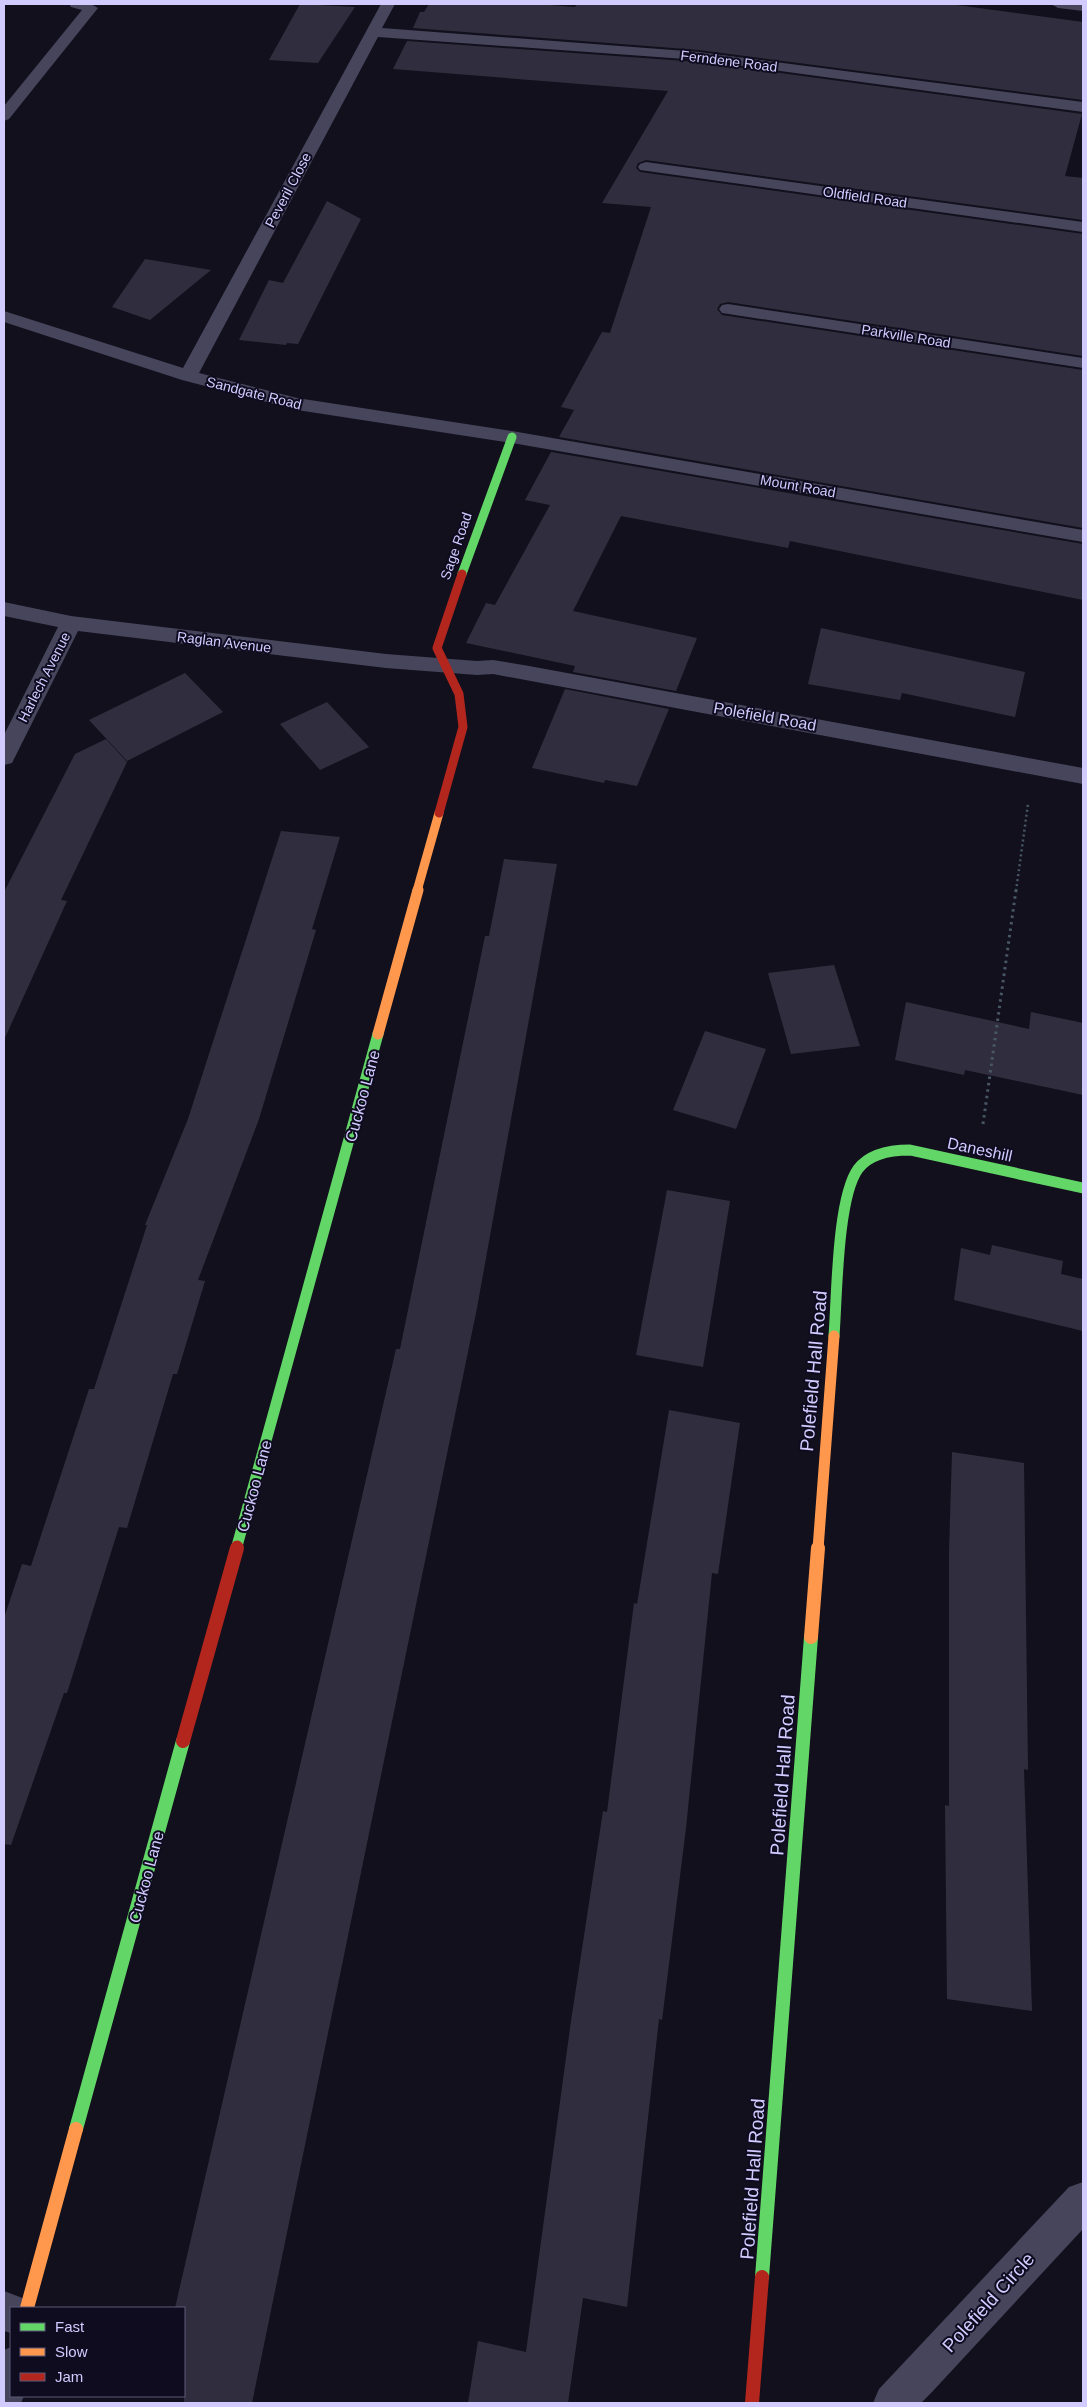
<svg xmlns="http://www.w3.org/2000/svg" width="1087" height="2407" viewBox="0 0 1087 2407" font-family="Arial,sans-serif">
  <rect width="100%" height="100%" fill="#12101c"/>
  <g fill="#302e3e">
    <polygon points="300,4 355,7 318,63 269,60"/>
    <polygon points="429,4 537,4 575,7 577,4 949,4 1083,22 1083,100 699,50 413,28 420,12 424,12"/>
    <polygon points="407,41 699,62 1082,114 1065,176 1083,178 1083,220 646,160 638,163 636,168 640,172 1083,234 1083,356 728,302 720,304 717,309 722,315 1083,370 1083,528 559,437 574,410 561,407 602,332 610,333 651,207 602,203 668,91 393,69"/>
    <polygon points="327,201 361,219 298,344 287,343 286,345 239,340 269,280 283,283"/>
    <polygon points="145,259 211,270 150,320 112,307"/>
    <polygon points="551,452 1083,544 1083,600 790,541 788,548 621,516 573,611 697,638 676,691 573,672 575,666 466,643 486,603 495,605 550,505 525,500"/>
    <polygon points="821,628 1025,672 1015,717 902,693 900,700 808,684"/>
    <polygon points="185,673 223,712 127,761 89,720"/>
    <polygon points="565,689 669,709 637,786 605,780 604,783 532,768"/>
    <polygon points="327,702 369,747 320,770 280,724"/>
    <polygon points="106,739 127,762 61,900 67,901 4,1040 4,892 75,754"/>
    <polygon points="281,831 340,837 312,929 316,930 259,1119 198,1280 205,1281 177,1374 173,1374 127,1528 119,1527 67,1693 64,1693 11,1845 4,1844 4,1618 22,1564 31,1566 89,1389 94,1389 147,1225 145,1225 188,1119"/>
    <polygon points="504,859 557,864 477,1308 252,2403 184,2403 184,2308 175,2308 396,1349 400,1349 485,936 489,936"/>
    <polygon points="834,965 860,1046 791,1054 768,973"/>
    <polygon points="906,1002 1029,1029 1031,1012 1083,1023 1083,1095 965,1070 964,1075 895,1060"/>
    <polygon points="705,1031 766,1049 736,1129 673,1110"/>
    <polygon points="667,1190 730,1201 703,1367 636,1355"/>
    <polygon points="992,1245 1063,1261 1061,1274 1083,1279 1083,1331 954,1300 961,1248 990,1255"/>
    <polygon points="669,1410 740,1423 718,1574 712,1573 686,1828 662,2020 659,2019 627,2307 583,2298 568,2403 468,2403 478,2341 526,2352 571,2021 603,1811 607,1812 634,1603 637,1604"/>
    <polygon points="952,1452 1024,1463 1028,1770 1024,1769 1032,2011 947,1999 945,1805 949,1806 949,1552"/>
  </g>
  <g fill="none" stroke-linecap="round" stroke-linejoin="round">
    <polyline stroke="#485765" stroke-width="2.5" stroke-dasharray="2 3" stroke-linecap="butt" points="1016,891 1028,804"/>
    <polyline stroke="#485765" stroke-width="3" stroke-dasharray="2.5 4" stroke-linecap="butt" points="983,1124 1016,890"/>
    <g fill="#46455c" fill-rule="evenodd">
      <polygon points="69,4 91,4 98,8 9,119 4,121 4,106 82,10 71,7"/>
      <polygon points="381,4 395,4 382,28 699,52 1083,102 1083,112 699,60 378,37 199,373 297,398 512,431 1083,530 1083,542 512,443 297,410 182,380 4,322 4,311 183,368"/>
      <polygon points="1051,4 1083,4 1083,11 1058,8"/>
      <polygon points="646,162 1083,222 1083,232 640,170 638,167 640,164"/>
      <polygon points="728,304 1083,358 1083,368 722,313 719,309 722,305"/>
      <polygon points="4,602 71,616 386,654 477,661 493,660 529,666 1083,768 1083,784 493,674 477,675 386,668 78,631 12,763 4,765 4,735 58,627 4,616"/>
      <polygon points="1083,2182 1083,2229 932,2392 921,2403 873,2403 879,2389 1069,2187"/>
      <polygon points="4,2291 25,2299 29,2308 11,2308 11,2333 4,2331"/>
      <polygon points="11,2347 11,2396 24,2396 21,2403 4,2403 4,2350"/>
    </g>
    <polyline stroke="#63d668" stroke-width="9" points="462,574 512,437"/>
    <g stroke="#63d668" stroke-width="11">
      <path d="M 834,1336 C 837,1297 837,1198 858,1169 C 870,1153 891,1150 910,1150 L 1083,1188"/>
      <polyline points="237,1546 378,1034"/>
    </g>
    <g stroke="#63d668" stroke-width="14">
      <polyline points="76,2129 183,1741"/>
      <polyline points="762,2277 811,1637"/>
    </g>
    <polyline stroke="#ff974d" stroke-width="9" points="417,891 439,813"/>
    <g stroke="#ff974d" stroke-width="11">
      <polyline points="378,1034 418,890"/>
      <polyline points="818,1549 834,1336"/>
    </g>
    <g stroke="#ff974d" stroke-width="14">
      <polyline points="811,1637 818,1548"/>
      <polyline points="27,2308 76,2129"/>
    </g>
    <polyline stroke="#b3261e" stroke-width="9" points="439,813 463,727 459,694 437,648 462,574"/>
    <polyline stroke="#b3261e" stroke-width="11" points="236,1549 237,1546"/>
    <g stroke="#b3261e" stroke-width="14">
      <polyline points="183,1741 237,1548"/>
      <polyline points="752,2403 762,2277"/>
    </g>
  </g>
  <g text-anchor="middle" stroke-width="4" stroke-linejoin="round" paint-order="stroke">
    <g font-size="14" fill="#d1cbff" stroke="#0f0c20">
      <text transform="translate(729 61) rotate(7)" y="5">Ferndene Road</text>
      <text transform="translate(288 190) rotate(-62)" y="5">Peveril Close</text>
      <text transform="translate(865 197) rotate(8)" y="5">Oldfield Road</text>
      <text transform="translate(906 336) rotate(9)" y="5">Parkville Road</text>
      <text transform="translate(254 393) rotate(14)" y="5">Sandgate Road</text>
      <text transform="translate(798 486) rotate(10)" y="5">Mount Road</text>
      <text transform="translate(456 546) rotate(-71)" y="5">Sage Road</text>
      <text transform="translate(224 642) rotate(7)" y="5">Raglan Avenue</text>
      <text transform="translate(44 677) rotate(-63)" y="5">Harlech Avenue</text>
    </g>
    <g font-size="16" fill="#d1cbff" stroke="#0f0c20">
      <text transform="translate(765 716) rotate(10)" y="6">Polefield Road</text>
      <text transform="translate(362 1096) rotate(-75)" y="6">Cuckoo Lane</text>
      <text transform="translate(980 1149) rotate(12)" y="6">Daneshill</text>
      <text transform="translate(254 1486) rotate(-75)" y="6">Cuckoo Lane</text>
      <text transform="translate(146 1877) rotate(-75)" y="6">Cuckoo Lane</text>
    </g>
    <g font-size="19" fill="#d1cbff" stroke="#0f0c20">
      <text transform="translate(813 1371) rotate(-85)" y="7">Polefield Hall Road</text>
      <text transform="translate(782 1775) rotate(-86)" y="7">Polefield Hall Road</text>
      <text transform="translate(752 2179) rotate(-86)" y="7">Polefield Hall Road</text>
      <text transform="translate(988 2302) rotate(-48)" y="7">Polefield Circle</text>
    </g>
  </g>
  <rect width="1087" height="2407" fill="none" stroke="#d1cbff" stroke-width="10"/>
  <rect x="10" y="2307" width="175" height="90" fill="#0f0c20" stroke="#5d5879"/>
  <rect x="20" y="2323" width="25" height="8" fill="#63d668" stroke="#5d5879"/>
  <text x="55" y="2332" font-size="15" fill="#d1cbff">Fast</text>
  <rect x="20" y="2348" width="25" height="8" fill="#ff974d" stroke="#5d5879"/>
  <text x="55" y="2357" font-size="15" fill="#d1cbff">Slow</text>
  <rect x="20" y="2373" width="25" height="8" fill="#b3261e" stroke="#5d5879"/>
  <text x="55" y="2382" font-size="15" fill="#d1cbff">Jam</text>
</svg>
